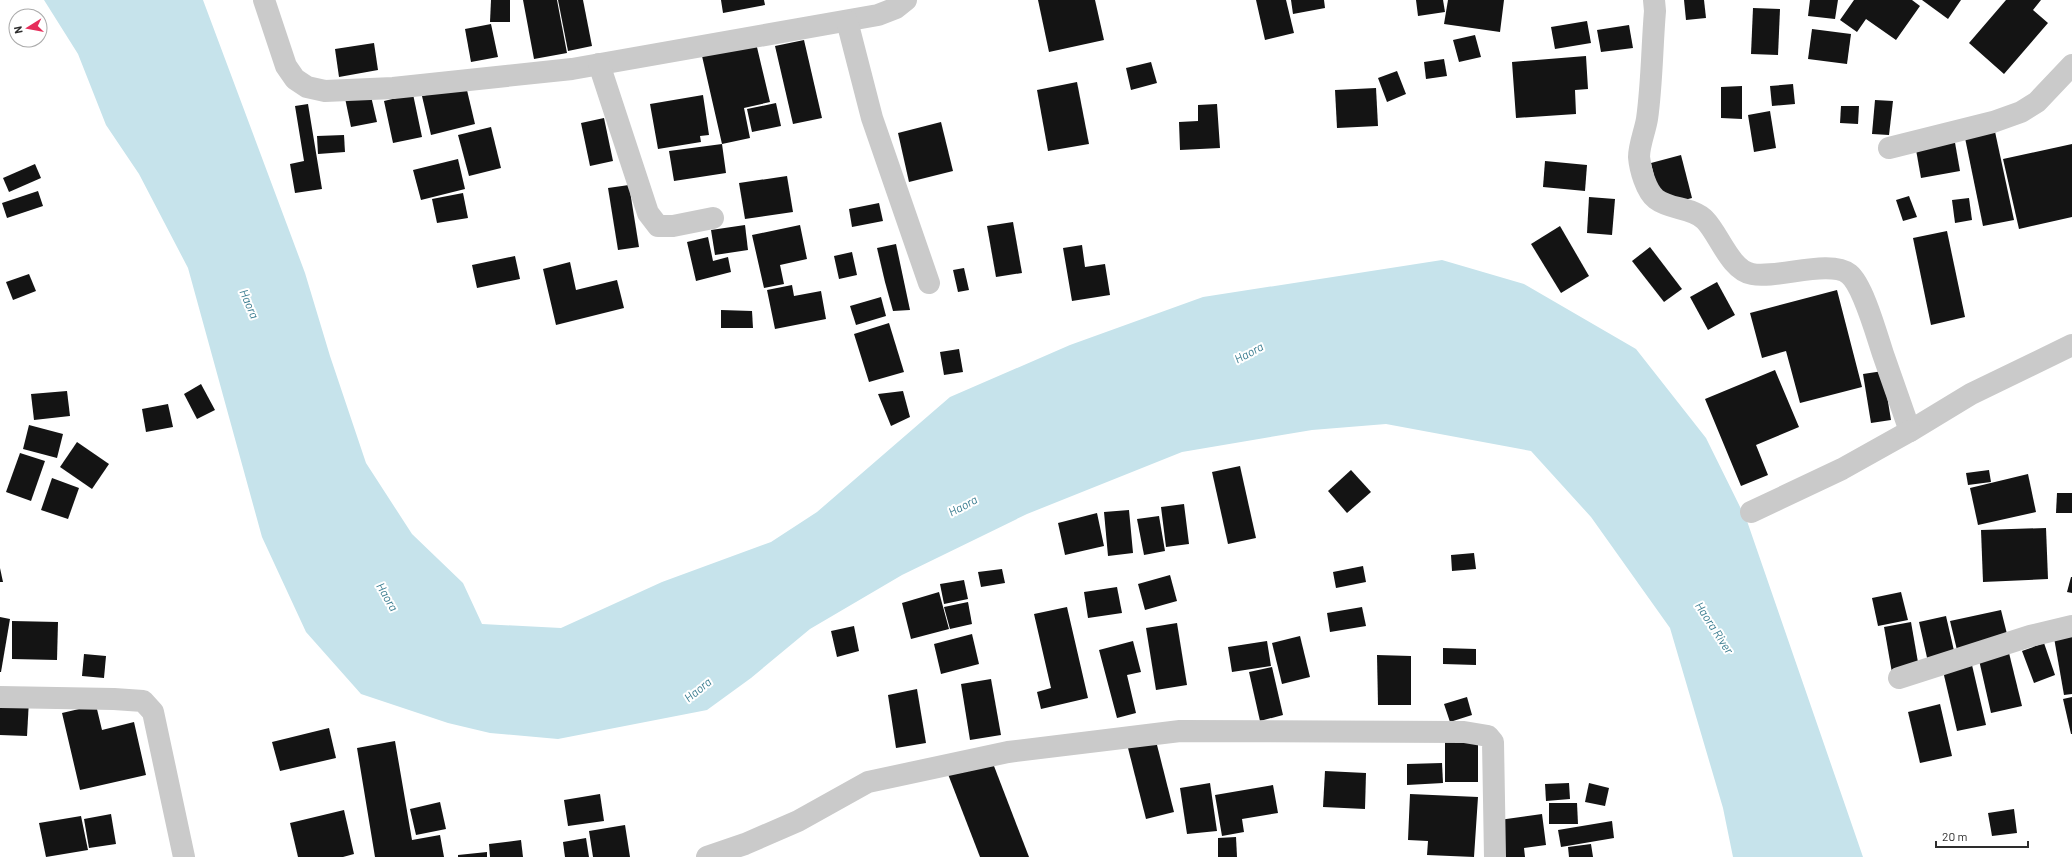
<svg xmlns="http://www.w3.org/2000/svg" width="2072" height="857" viewBox="0 0 2072 857" font-family="Barlow,sans-serif">
  <rect width="100%" height="100%" fill="#fff"/>
  <polygon fill="#c6e3eb" points="44,0 203,0 305,273 330,356 366,463 412,534 463,583 482,624 561,628 662,582 771,542 817,512 950,397 1070,345 1203,297 1442,260 1524,284 1636,349 1706,438 1747,521 1863,857 1733,857 1723,808 1670,628 1591,517 1531,451 1386,424 1312,430 1182,452 1027,514 902,575 810,629 751,678 707,710 558,739 490,733 448,723 361,694 306,632 262,537 188,268 139,174 106,125 78,54"/>
  <g fill="#141414">
    <polygon points="491,0 510,0 510,22 490,22"/>
    <polygon points="523,0 557,0 567,53 534,59"/>
    <polygon points="558,0 583,0 592,46 568,51"/>
    <polygon points="721,0 764,0 765,5 723,13"/>
    <polygon points="1038,0 1095,0 1104,40 1049,52"/>
    <polygon points="1256,0 1286,0 1294,33 1265,40"/>
    <polygon points="1291,0 1324,0 1325,8 1293,14"/>
    <polygon points="1416,0 1443,0 1445,12 1418,16"/>
    <polygon points="1448,0 1504,0 1500,32 1444,24"/>
    <polygon points="1684,0 1704,0 1706,18 1686,20"/>
    <polygon points="1810,0 1838,0 1835,19 1808,16"/>
    <polygon points="1854,0 1912,0 1920,6 1896,40 1866,19 1857,32 1840,20"/>
    <polygon points="1922,0 1961,0 1948,19"/>
    <polygon points="2006,0 2041,0 2033,10 2048,23 2004,74 1969,43"/>
    <polygon points="1753,8 1780,9 1778,55 1751,54"/>
    <polygon points="1587,21 1591,43 1555,49 1551,27"/>
    <polygon points="491,24 498,57 471,62 465,29"/>
    <polygon points="1629,25 1633,48 1601,52 1597,30"/>
    <polygon points="1812,29 1851,34 1847,64 1808,59"/>
    <polygon points="1475,35 1481,57 1459,62 1453,40"/>
    <polygon points="804,40 822,118 793,124 775,46"/>
    <polygon points="374,43 378,70 339,77 335,49"/>
    <polygon points="756,43 770,102 744,108 750,138 722,144 726,173 674,181 669,151 722,144 702,56"/>
    <polygon points="1586,56 1588,89 1575,90 1576,114 1516,118 1512,62"/>
    <polygon points="1444,59 1447,76 1426,79 1424,62"/>
    <polygon points="1151,62 1157,83 1131,90 1126,68"/>
    <polygon points="1397,71 1406,94 1387,102 1378,78"/>
    <polygon points="1077,82 1089,144 1048,151 1037,90"/>
    <polygon points="1793,84 1795,104 1772,106 1770,86"/>
    <polygon points="466,86 475,124 431,135 422,96"/>
    <polygon points="1742,86 1742,119 1721,118 1721,87"/>
    <polygon points="1376,88 1378,126 1337,128 1335,90"/>
    <polygon points="370,92 377,122 351,127 345,98"/>
    <polygon points="413,94 422,137 393,143 384,101"/>
    <polygon points="703,95 709,135 700,136 701,142 658,149 650,104"/>
    <polygon points="1875,100 1893,101 1889,135 1872,134"/>
    <polygon points="776,103 781,126 752,132 747,109"/>
    <polygon points="308,104 322,189 295,193 290,164 304,161 295,106"/>
    <polygon points="1217,104 1220,148 1180,150 1179,122 1198,121 1198,105"/>
    <polygon points="1841,106 1859,106 1858,124 1840,123"/>
    <polygon points="1770,111 1776,148 1754,152 1748,115"/>
    <polygon points="604,118 613,161 590,166 581,123"/>
    <polygon points="941,122 953,171 909,182 898,133"/>
    <polygon points="491,127 501,168 469,176 458,135"/>
    <polygon points="1994,127 2014,220 1983,226 1964,133"/>
    <polygon points="344,135 345,152 318,154 317,136"/>
    <polygon points="1954,137 1960,171 1921,178 1915,144"/>
    <polygon points="2072,144 2072,217 2019,229 2003,159"/>
    <polygon points="1681,155 1692,198 1661,206 1651,163"/>
    <polygon points="458,159 465,189 421,200 413,170"/>
    <polygon points="1545,161 1587,165 1585,191 1543,187"/>
    <polygon points="35,164 41,178 9,192 3,178"/>
    <polygon points="787,176 793,212 745,219 739,183"/>
    <polygon points="629,185 639,247 618,250 608,188"/>
    <polygon points="38,191 43,206 7,218 2,203"/>
    <polygon points="463,193 468,218 437,223 432,199"/>
    <polygon points="1909,196 1917,217 1903,221 1896,200"/>
    <polygon points="1589,197 1615,199 1612,235 1587,233"/>
    <polygon points="1969,198 1972,220 1955,223 1952,200"/>
    <polygon points="879,203 883,221 852,227 849,209"/>
    <polygon points="1013,222 1022,273 996,277 987,226"/>
    <polygon points="745,225 748,250 715,255 711,230"/>
    <polygon points="800,225 807,259 780,265 784,284 764,288 752,235"/>
    <polygon points="1560,226 1589,276 1561,293 1531,244"/>
    <polygon points="1947,231 1965,317 1931,325 1913,238"/>
    <polygon points="708,237 713,261 728,257 731,272 696,281 687,242"/>
    <polygon points="896,244 910,310 893,311 885,282 877,248"/>
    <polygon points="1082,245 1085,267 1105,264 1110,295 1072,301 1063,248"/>
    <polygon points="1650,247 1682,289 1664,302 1632,261"/>
    <polygon points="852,252 857,275 839,279 834,256"/>
    <polygon points="515,256 520,279 477,288 472,265"/>
    <polygon points="570,262 576,290 617,280 624,308 556,325 543,269"/>
    <polygon points="964,268 969,290 958,292 953,270"/>
    <polygon points="29,274 36,291 13,300 6,282"/>
    <polygon points="1717,282 1735,315 1708,330 1690,297"/>
    <polygon points="792,285 794,296 821,291 826,319 775,329 767,290"/>
    <polygon points="1837,290 1862,387 1800,403 1786,351 1762,358 1750,313"/>
    <polygon points="881,297 886,316 856,325 850,306"/>
    <polygon points="721,310 752,311 753,328 721,328"/>
    <polygon points="889,323 904,372 869,382 854,334"/>
    <polygon points="959,349 963,372 944,375 940,352"/>
    <polygon points="1775,370 1799,427 1756,445 1768,475 1741,486 1705,399"/>
    <polygon points="1883,371 1891,420 1871,423 1863,374"/>
    <polygon points="201,384 215,410 197,419 184,394"/>
    <polygon points="67,391 70,416 34,420 31,394"/>
    <polygon points="903,391 910,417 891,426 878,394"/>
    <polygon points="168,404 173,427 146,432 142,409"/>
    <polygon points="29,425 63,434 57,458 23,449"/>
    <polygon points="77,442 109,464 92,489 60,467"/>
    <polygon points="20,453 45,461 31,501 6,492"/>
    <polygon points="1240,466 1256,538 1228,544 1212,472"/>
    <polygon points="1351,470 1371,492 1347,513 1328,491"/>
    <polygon points="1989,470 1991,482 1968,485 1966,473"/>
    <polygon points="2028,474 2036,512 1978,525 1970,488"/>
    <polygon points="52,478 79,488 68,519 41,510"/>
    <polygon points="2057,493 2072,493 2072,513 2056,513"/>
    <polygon points="1184,504 1189,544 1166,547 1161,507"/>
    <polygon points="1129,510 1133,553 1108,556 1104,512"/>
    <polygon points="1097,513 1104,546 1065,555 1058,523"/>
    <polygon points="1159,516 1165,551 1144,555 1137,519"/>
    <polygon points="2046,528 2048,579 1983,582 1981,530"/>
    <polygon points="1474,553 1476,569 1452,571 1451,555"/>
    <polygon points="1363,566 1366,582 1336,588 1333,572"/>
    <polygon points="0,568 3,582 0,582"/>
    <polygon points="1002,569 1005,583 981,587 978,572"/>
    <polygon points="1170,575 1177,601 1145,610 1138,584"/>
    <polygon points="2071,577 2072,577 2072,593 2067,592"/>
    <polygon points="964,580 968,599 944,604 940,584"/>
    <polygon points="1117,587 1122,613 1088,618 1084,592"/>
    <polygon points="939,592 949,629 911,639 902,603"/>
    <polygon points="1901,592 1908,620 1878,626 1872,598"/>
    <polygon points="968,602 972,624 950,629 944,607"/>
    <polygon points="1067,607 1088,698 1041,709 1037,692 1051,688 1034,614"/>
    <polygon points="1362,607 1366,626 1330,632 1327,613"/>
    <polygon points="2001,610 2008,638 1957,650 1950,621"/>
    <polygon points="1946,616 1955,655 1928,662 1919,622"/>
    <polygon points="0,617 10,619 1,672 0,672"/>
    <polygon points="12,621 58,622 57,660 12,659"/>
    <polygon points="1911,622 1919,668 1892,673 1884,627"/>
    <polygon points="1177,623 1187,685 1156,690 1146,628"/>
    <polygon points="854,626 859,651 837,657 831,631"/>
    <polygon points="2072,629 2072,694 2064,695 2053,632"/>
    <polygon points="972,634 979,664 941,674 934,644"/>
    <polygon points="1300,636 1310,677 1282,684 1272,643"/>
    <polygon points="1133,641 1141,672 1127,675 1136,713 1117,718 1099,650"/>
    <polygon points="1267,641 1271,666 1232,672 1228,647"/>
    <polygon points="2044,643 2055,675 2034,683 2022,651"/>
    <polygon points="1443,648 1476,649 1476,665 1443,664"/>
    <polygon points="2009,653 2022,706 1991,713 1979,660"/>
    <polygon points="84,654 106,656 104,678 82,676"/>
    <polygon points="1377,655 1411,656 1411,705 1378,705"/>
    <polygon points="1972,665 1986,725 1957,731 1943,671"/>
    <polygon points="1272,667 1283,715 1260,721 1249,672"/>
    <polygon points="991,679 1001,735 970,740 961,684"/>
    <polygon points="917,689 926,743 896,748 888,695"/>
    <polygon points="1467,697 1472,715 1450,722 1444,704"/>
    <polygon points="2072,697 2072,734 2071,734 2063,699"/>
    <polygon points="0,698 29,700 27,736 0,735"/>
    <polygon points="1940,704 1952,756 1920,763 1908,712"/>
    <polygon points="96,705 102,730 134,722 146,775 80,790 62,713"/>
    <polygon points="329,728 336,758 280,771 272,742"/>
    <rect x="1445" y="738" width="33" height="44"/>
    <polygon points="395,741 412,840 440,835 444,857 375,857 357,748"/>
    <polygon points="1156,741 1174,812 1146,819 1128,748"/>
    <polygon points="989,753 1029,857 980,857 946,769"/>
    <polygon points="1442,763 1443,783 1407,785 1407,764"/>
    <polygon points="1325,771 1366,773 1365,809 1323,807"/>
    <polygon points="1210,783 1217,831 1187,834 1180,788"/>
    <polygon points="1569,783 1570,799 1546,801 1545,784"/>
    <polygon points="1589,783 1609,788 1605,806 1585,802"/>
    <polygon points="1273,785 1278,813 1242,819 1244,832 1222,836 1215,795"/>
    <polygon points="600,794 604,821 568,826 564,800"/>
    <polygon points="1410,794 1478,797 1474,857 1427,855 1428,841 1408,840"/>
    <polygon points="440,802 446,829 416,835 410,809"/>
    <polygon points="1549,803 1577,803 1578,824 1549,824"/>
    <polygon points="2014,809 2017,833 1992,836 1988,813"/>
    <polygon points="344,810 354,854 343,857 298,857 290,823"/>
    <polygon points="111,814 116,844 89,848 84,819"/>
    <polygon points="1542,814 1546,845 1524,848 1525,857 1498,857 1492,821"/>
    <polygon points="81,816 88,850 46,857 39,823"/>
    <polygon points="1612,821 1614,838 1561,847 1558,830"/>
    <polygon points="625,825 630,857 593,857 589,831"/>
    <polygon points="1236,837 1237,857 1218,857 1218,838"/>
    <polygon points="586,838 589,857 565,857 563,842"/>
    <polygon points="521,840 523,857 490,857 489,844"/>
    <polygon points="1591,844 1593,857 1569,857 1568,847"/>
    <polygon points="487,852 487,857 458,857 458,855"/>
  </g>
  <g fill="none" stroke-linecap="round" stroke-linejoin="round">
    <g stroke="#cacaca" stroke-width="22">
      <polyline points="264,0 286,66 295,79 307,87 325,91 393,88 572,69 878,15 896,8 906,0"/>
      <path d="M 1654,0 L 1655,11 C 1652,46 1652,84 1647,119 C 1645,131 1639,145 1639,157 C 1640,169 1646,191 1656,199 C 1670,210 1693,207 1705,220 C 1719,234 1730,270 1752,274 C 1777,279 1830,259 1849,274 C 1863,285 1877,336 1883,354 C 1892,380 1901,406 1910,431 L 1971,394 L 2072,345"/>
      <polyline points="847,21 872,118 929,283"/>
      <polyline points="599,64 648,213 658,226 673,226 713,218"/>
      <polyline points="1889,148 1993,122 2021,112 2037,102 2072,65"/>
      <polyline points="1751,512 1842,469 1910,431"/>
      <polyline points="1899,678 2030,636 2072,626"/>
      <polyline points="0,697 114,699 143,701 153,712 184,857"/>
      <polyline points="707,857 745,844 798,821 868,782 1008,752 1180,731 1464,732 1488,736 1493,742 1495,857"/>
    </g>
  </g>
  <g text-anchor="middle" stroke-width="4" stroke-linejoin="round" paint-order="stroke">
    <g font-size="12" font-style="italic" fill="#3b7d90" stroke="#fff">
      <text transform="translate(249 304) rotate(67)" y="4">Haora</text>
      <text transform="translate(1249 353) rotate(-28)" y="4">Haora</text>
      <text transform="translate(963 506) rotate(-28)" y="4">Haora</text>
      <text transform="translate(387 597) rotate(60)" y="4">Haora</text>
      <text transform="translate(1714 628) rotate(57)" y="4">Haora River</text>
      <text transform="translate(698 690) rotate(-39)" y="4">Haora</text>
    </g>
  </g>
  <g transform="translate(28 28) rotate(259)"><circle r="19" fill="#ffffff" stroke="#ababab"/>
  <path d="M0-3L7 15L0 10L-7 15Z" fill="#e62d5a"/>
  <text y="-6" font-size="11" font-weight="bold" text-anchor="middle" fill="#2d2d2d">N</text>
  </g>
  <path d="M1936 841v6h92v-6" fill="none" stroke="#2d2d2d" stroke-width="2"/>
  <text x="1942" y="841" font-size="12" fill="#2d2d2d" stroke="#ffffff" stroke-width="3" paint-order="stroke">20 m</text>
</svg>
